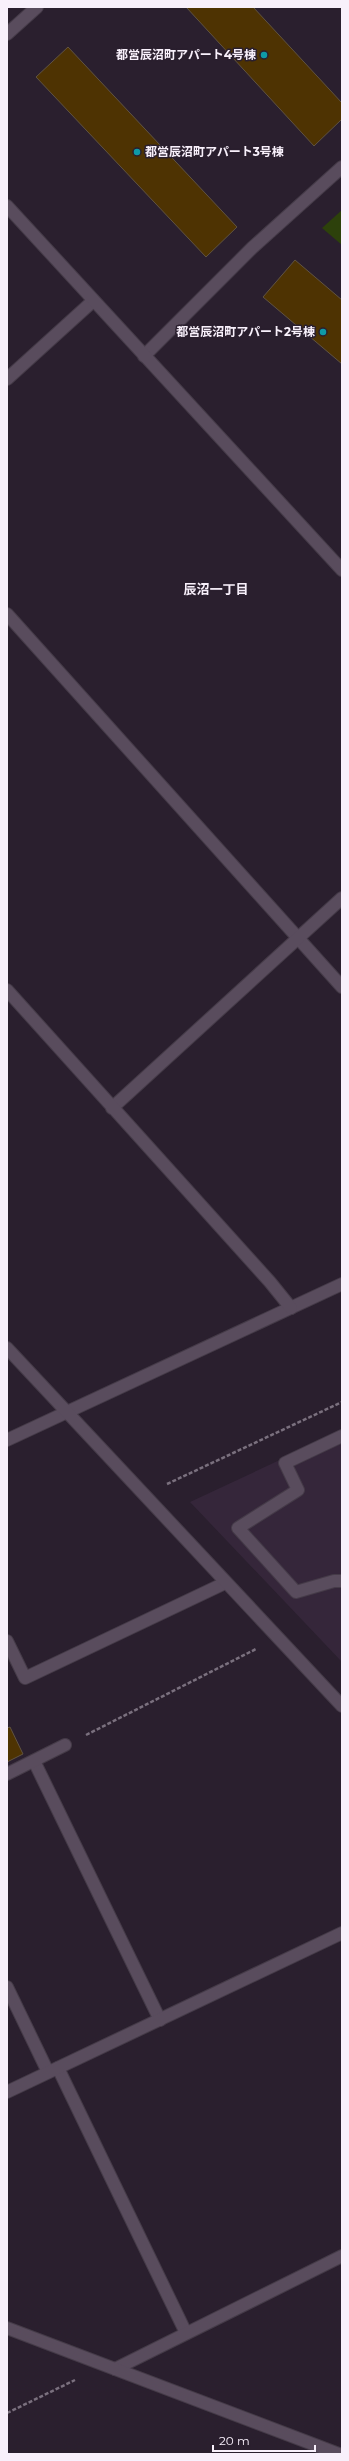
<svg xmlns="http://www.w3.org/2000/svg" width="349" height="2461" viewBox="0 0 349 2461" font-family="Montserrat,'Noto Sans JP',sans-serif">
  <rect width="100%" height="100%" fill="#2a1f2e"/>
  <polygon fill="#35263a" points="342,1431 342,1662 190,1502"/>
  <polygon fill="#2d410b" points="342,210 342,245 322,228"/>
  <g fill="#4e3302" stroke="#605342">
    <polygon points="186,7 253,7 342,103 342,119 314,146"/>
    <polygon points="68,47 237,227 206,257 36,77"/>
    <polygon points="295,260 342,300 342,364 263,297"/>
    <polygon points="10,1727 23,1754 7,1762 7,1728"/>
  </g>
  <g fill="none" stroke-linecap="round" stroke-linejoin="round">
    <defs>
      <g id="service">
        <polyline points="144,356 252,248 342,167"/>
        <polyline points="342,1436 285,1463 298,1490 238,1528 296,1592 334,1581 342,1581"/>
        <polyline points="7,1641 25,1678 225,1583"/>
        <polyline points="34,1761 160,2020"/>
        <polyline points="7,1774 65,1745"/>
        <polyline points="7,1987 48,2072"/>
        <polyline points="58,2068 186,2333"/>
        <polyline points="115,2369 342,2256"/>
      </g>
      <g id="minor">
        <polyline points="7,379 93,301"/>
        <polyline points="7,614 342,987"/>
        <polyline points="112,1108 342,898"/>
        <polyline points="7,1440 342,1284"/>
        <polyline points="7,2092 342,1933"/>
        <polyline points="7,2328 339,2454"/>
      </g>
      <g id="tertiary">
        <polyline points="7,34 37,7"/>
        <polyline points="7,206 342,570"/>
        <polyline points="7,990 270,1282 291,1308"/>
        <polyline points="7,1348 342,1706"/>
      </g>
    </defs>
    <use href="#service" stroke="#453b48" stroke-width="14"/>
    <use href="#minor" stroke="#453b48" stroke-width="14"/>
    <use href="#tertiary" stroke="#453b48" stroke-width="14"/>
    <g stroke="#7a707e" stroke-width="2.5" stroke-dasharray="4 2" stroke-linecap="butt">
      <polyline points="167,1484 342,1402"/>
      <polyline points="86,1735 256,1649"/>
      <polyline points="7,2413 75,2380"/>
    </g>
    <use href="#service" stroke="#594c5d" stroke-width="12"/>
    <use href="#minor" stroke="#594c5d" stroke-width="12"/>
    <use href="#tertiary" stroke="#594c5d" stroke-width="12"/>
  </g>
  <g fill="#0f9aa8" stroke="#2a1f2e" stroke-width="1.5">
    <circle cx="264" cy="55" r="4"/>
    <circle cx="137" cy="152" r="4"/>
    <circle cx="323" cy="332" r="4"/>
  </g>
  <g text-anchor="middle" stroke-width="3" stroke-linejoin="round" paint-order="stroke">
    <g font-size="12" font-weight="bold" fill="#f8f0fb" stroke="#2a1f2e" text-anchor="end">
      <text x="256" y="59">都営辰沼町アパート4号棟</text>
      <text x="145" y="156" text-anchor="start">都営辰沼町アパート3号棟</text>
      <text x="315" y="336">都営辰沼町アパート2号棟</text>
    </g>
    <g font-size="13" font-weight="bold" fill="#f8f0fb" stroke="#2a1f2e">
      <text x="216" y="594">辰沼一丁目</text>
    </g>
  </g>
  <rect width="349" height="2461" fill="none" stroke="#f8f0fb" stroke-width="16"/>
  <path d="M213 2445v6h102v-6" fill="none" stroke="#f8f0fb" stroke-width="2"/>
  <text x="219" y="2445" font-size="12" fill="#f8f0fb" stroke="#2a1f2e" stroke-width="3" paint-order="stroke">20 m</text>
</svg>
